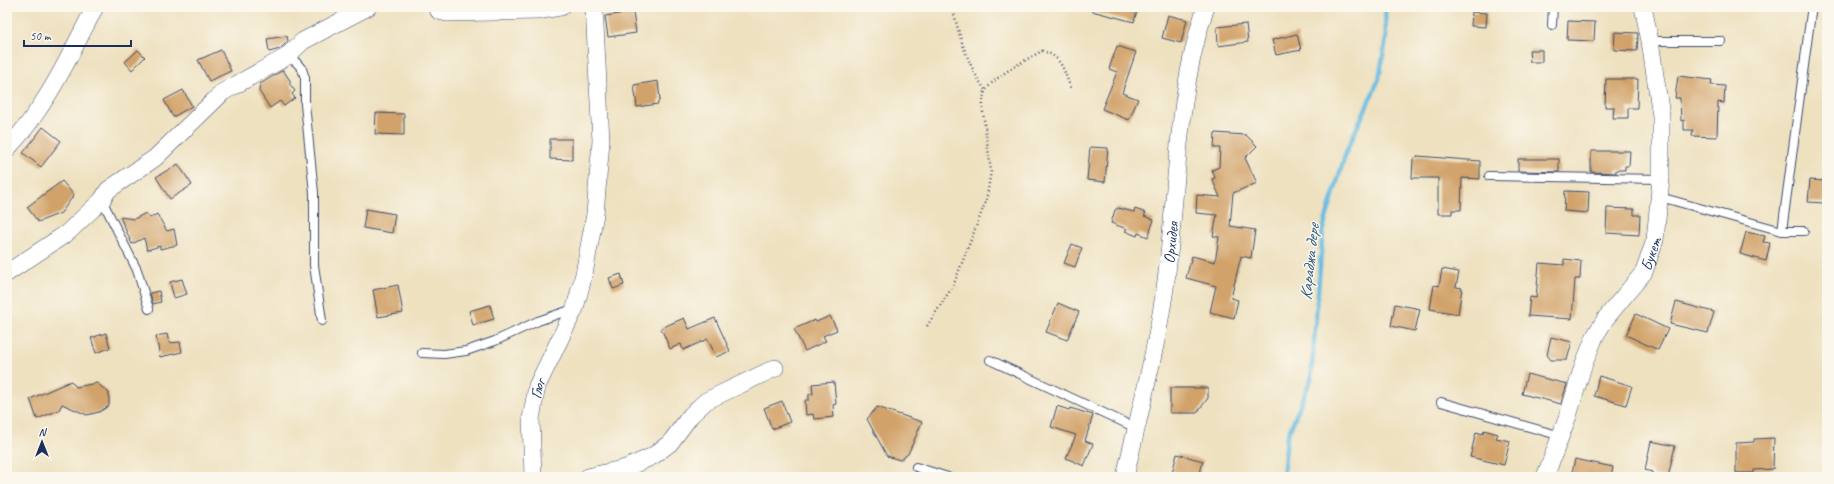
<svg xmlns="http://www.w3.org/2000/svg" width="1834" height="484" viewBox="0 0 1834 484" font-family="Caveat,sans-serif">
  <rect width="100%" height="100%" fill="#fbf7ec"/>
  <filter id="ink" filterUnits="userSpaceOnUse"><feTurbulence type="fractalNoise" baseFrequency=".025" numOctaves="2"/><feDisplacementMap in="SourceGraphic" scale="8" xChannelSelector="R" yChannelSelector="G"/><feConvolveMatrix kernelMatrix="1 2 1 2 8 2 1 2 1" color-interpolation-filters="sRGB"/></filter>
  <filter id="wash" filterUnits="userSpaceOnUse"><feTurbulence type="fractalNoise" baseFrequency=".012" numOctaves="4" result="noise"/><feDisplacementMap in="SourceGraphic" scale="16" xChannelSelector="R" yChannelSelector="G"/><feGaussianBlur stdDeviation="0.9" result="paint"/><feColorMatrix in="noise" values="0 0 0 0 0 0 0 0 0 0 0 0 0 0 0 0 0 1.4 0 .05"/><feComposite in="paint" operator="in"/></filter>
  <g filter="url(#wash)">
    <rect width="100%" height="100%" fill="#eee1c0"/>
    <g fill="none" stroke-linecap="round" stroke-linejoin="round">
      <polyline stroke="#63bae0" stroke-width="4.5" points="1283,477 1287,437 1311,379 1323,229 1346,152 1379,79 1386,39 1385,7"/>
    </g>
    <g id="blocks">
      <g fill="#d1a269">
        <polygon points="1093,7 1138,7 1134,22 1092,11"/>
        <polygon points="633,12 636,33 608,37 605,16"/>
        <polygon points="1472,12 1487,13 1486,27 1471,26"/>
        <polygon points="1168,15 1187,20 1181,43 1162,38"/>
        <polygon points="1568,21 1595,22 1594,41 1567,40"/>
        <polygon points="1246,24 1248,42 1218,46 1217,27"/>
        <polygon points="1615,32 1638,33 1637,51 1614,50"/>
        <polygon points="1297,34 1301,50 1276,55 1272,40"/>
        <polygon points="287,36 288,41 280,49 269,52 267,39"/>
        <polygon points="1117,46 1136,52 1122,93 1138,99 1129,120 1102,109 1117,72 1109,69"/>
        <polygon points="138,50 145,57 132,70 125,62"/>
        <polygon points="221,50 231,71 209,81 198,60"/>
        <polygon points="1529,50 1542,50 1542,62 1530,62"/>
        <polygon points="283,70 291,82 289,83 295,91 292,94 295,98 284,106 280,101 270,108 259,91 260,84"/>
        <polygon points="1678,76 1712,80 1711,85 1725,86 1724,103 1718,102 1717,137 1692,136 1693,130 1684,130 1684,120 1681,121 1680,98 1675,98"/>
        <polygon points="1606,79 1638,79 1637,108 1628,108 1628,118 1613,118 1614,107 1605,107"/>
        <polygon points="658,81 660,100 658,101 658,104 637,107 634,85"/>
        <polygon points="183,90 192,106 173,117 164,100"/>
        <polygon points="376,113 404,114 404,135 375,134"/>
        <polygon points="43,127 61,141 41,167 23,153"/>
        <polygon points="1215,133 1246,135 1257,146 1245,158 1257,183 1233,193 1230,226 1255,230 1251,258 1241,256 1231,298 1238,300 1234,318 1210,312 1216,286 1186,278 1192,256 1215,262 1219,237 1213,236 1217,215 1196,213 1197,195 1220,197 1212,179 1215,178 1212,170 1219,167 1220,148 1214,148"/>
        <polygon points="550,139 572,139 572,160 550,159"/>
        <polygon points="1090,147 1108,148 1105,182 1087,180"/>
        <polygon points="1591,151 1630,151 1629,166 1625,166 1625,170 1616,170 1616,173 1591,172"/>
        <polygon points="1418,156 1480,161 1480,179 1462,178 1461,210 1452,210 1452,214 1438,214 1438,178 1412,178 1413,159"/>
        <polygon points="1518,159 1559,159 1559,172 1518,171"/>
        <polygon points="178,164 192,185 170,199 156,177"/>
        <polygon points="1810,180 1826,181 1824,203 1808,202"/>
        <polygon points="62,181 74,195 61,213 38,222 27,207"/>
        <polygon points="1565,191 1589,192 1588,213 1564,211"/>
        <polygon points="1118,208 1134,212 1135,209 1146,213 1144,216 1154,220 1148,237 1138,233 1137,236 1125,231 1127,229 1111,223 1115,210"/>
        <polygon points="1607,208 1634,209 1634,215 1640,215 1639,235 1606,233"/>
        <polygon points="366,209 395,214 392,233 363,228"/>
        <polygon points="146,213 150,218 157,214 167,231 174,229 177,245 160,249 160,246 147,250 144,238 132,244 120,217 134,219"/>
        <polygon points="1746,232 1765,236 1763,242 1770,243 1766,261 1740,254"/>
        <polygon points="1072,244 1082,248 1075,267 1064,263"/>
        <polygon points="1564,259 1581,261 1580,279 1575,279 1572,319 1528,316 1530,297 1536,298 1539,263 1564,265"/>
        <polygon points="1442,269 1459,272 1456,287 1462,288 1458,314 1430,309 1434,285 1439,286"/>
        <polygon points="621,274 624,285 613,289 609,278"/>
        <polygon points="182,279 187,294 174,298 170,282"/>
        <polygon points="398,285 403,313 378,317 373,290"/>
        <polygon points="159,291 161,302 153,304 150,293"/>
        <polygon points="1676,302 1714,312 1708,333 1670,324"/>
        <polygon points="1058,303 1079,312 1067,340 1046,332"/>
        <polygon points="1395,304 1420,309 1415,331 1391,326"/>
        <polygon points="490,305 494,319 473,325 469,311"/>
        <polygon points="1636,314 1668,329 1658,350 1626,335"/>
        <polygon points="830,316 837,330 823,336 826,341 805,351 794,329 815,320 816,322"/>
        <polygon points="684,318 689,329 715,318 730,351 716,357 708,339 683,350 681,344 670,349 661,328"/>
        <polygon points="106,333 110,348 96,353 91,338"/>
        <polygon points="167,334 169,343 180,342 182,352 160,357 156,336"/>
        <polygon points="1551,337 1572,342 1567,360 1551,360 1547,355"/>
        <polygon points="1527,374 1567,384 1561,404 1522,394"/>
        <polygon points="1599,376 1632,386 1626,405 1594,396"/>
        <polygon points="71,381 76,387 97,383 109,393 109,406 99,412 87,415 62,404 59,410 37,419 30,399"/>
        <polygon points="834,382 836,404 833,405 834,417 814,419 813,414 806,415 805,400 809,400 809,394 813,394 812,384"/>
        <polygon points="1170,388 1208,388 1208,398 1197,413 1170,413"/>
        <polygon points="782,401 790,422 772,429 764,408"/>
        <polygon points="1057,406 1069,410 1070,408 1093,415 1085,441 1093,444 1084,466 1066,458 1076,435 1051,427"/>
        <polygon points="877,407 922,422 908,454 900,460 887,456 867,419"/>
        <polygon points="1484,430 1498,434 1496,438 1510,441 1504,465 1470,457 1476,432 1483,434"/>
        <polygon points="1774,438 1773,469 1754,470 1754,473 1736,473 1736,443 1754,442 1754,439"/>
        <polygon points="1651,441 1675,446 1668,477 1652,475 1652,472 1645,470"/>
        <polygon points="1177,454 1203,461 1199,477 1171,477"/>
        <polygon points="1575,459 1613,467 1611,477 1571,477"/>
      </g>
    </g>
  </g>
  <g filter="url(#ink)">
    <use href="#blocks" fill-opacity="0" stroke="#3b4a6d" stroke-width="1"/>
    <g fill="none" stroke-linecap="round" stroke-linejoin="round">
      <defs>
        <g id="lane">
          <polyline points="1552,25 1553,7"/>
          <polyline points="1650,41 1721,41"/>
          <polyline points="286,57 296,62 302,69 305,78 305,104 314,193 314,265 322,321"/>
          <polyline points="1489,176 1661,179"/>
          <polyline points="1660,197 1782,231 1811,13"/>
          <polyline points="102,200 137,270 149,309"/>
          <polyline points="1782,231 1804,231"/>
          <polyline points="422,353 444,354 466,351 495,341 538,321 573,309"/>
          <polyline points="990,360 1136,428"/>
          <polyline points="1441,402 1561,436"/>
          <polyline points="916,467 948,477"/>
        </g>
        <g id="street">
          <polyline points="436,7 439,11 447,13 538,11 561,7"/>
          <path d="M 7,149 C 46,108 69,57 95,7"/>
          <polyline points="7,273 67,233 102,200 108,190 155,158 223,92 286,57 303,41 368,7"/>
          <path id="s1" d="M 533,477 L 531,419 L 537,386 L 575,308 L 584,274 L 595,214 L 601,141 L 594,7"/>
          <polyline points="588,477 626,468 653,456 670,443 691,415 706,401 775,368"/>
          <path id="s2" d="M 1125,477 C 1139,414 1156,352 1165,288 C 1178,195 1175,96 1206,7"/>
          <path id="s3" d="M 1545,477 L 1568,416 L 1583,366 L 1595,336 L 1606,318 L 1644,272 L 1655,240 L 1661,179 L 1661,116 L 1650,41 L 1643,7"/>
        </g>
      </defs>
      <use href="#lane" stroke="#3b4a6d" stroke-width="10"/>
      <use href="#street" stroke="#3b4a6d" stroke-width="18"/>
      <g stroke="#3b4a6d" stroke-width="2.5" stroke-dasharray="1 3" stroke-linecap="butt">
        <path d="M 953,7 C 958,35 969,68 986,91"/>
        <path d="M 927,326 L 953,286 L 986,201 L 991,171 L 983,112 C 983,105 982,96 986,90 C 996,75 1026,60 1042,51 C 1062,56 1064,71 1071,89"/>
      </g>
      <use href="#lane" stroke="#fff" stroke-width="8"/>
      <use href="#street" stroke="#fff" stroke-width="17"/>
    </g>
  </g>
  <g text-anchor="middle" stroke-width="3" stroke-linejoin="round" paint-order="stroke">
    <g font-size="16" fill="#1b2f5e" stroke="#fbf7ec">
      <text dy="6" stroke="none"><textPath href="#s2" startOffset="239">Орхидея</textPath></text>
      <text dy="6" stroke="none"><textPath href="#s3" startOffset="250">Букет</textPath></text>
      <text dy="6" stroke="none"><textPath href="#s1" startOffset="89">Глог</textPath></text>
    </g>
    <g font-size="17" font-style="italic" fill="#315985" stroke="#fbf7ec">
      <text transform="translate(1309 262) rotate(-84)" y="6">Караджа дере</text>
    </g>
  </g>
  <rect width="1834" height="484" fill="none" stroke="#fbf7ec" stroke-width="24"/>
  <g transform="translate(42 442)" stroke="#fbf7ec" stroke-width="3" paint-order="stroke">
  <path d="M0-3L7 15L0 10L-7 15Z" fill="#1b2f5e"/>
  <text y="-6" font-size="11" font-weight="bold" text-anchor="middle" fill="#1b2f5e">N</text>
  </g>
  <path d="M24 40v6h107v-6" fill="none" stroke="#1b2f5e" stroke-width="2"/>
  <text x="30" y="40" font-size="12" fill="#1b2f5e" stroke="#fbf7ec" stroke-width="3" paint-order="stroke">50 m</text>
</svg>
